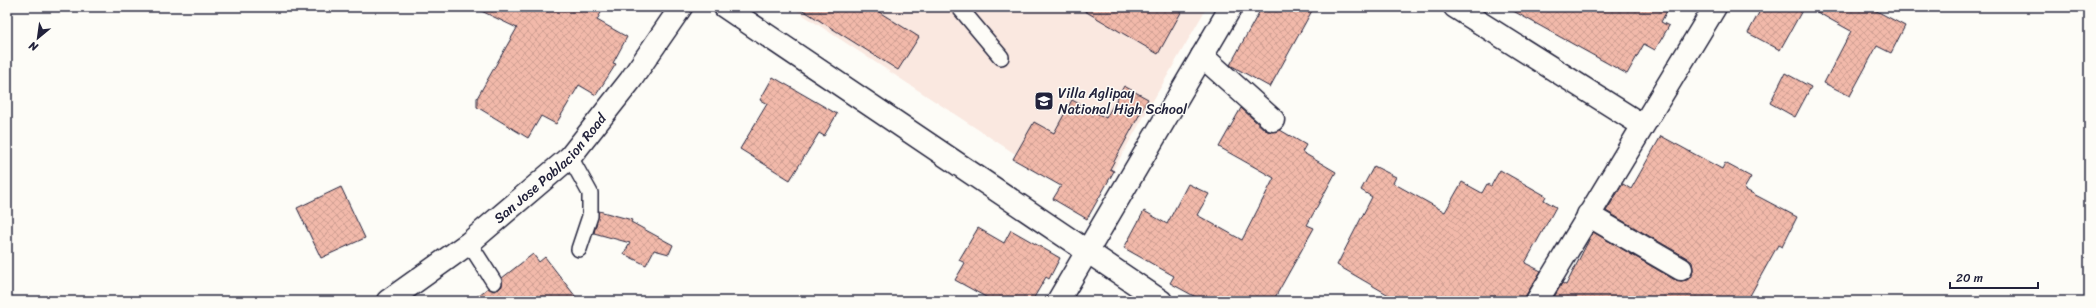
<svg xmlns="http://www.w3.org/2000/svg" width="2096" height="308" viewBox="0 0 2096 308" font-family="Sriracha,sans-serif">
  <defs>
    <pattern id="building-cross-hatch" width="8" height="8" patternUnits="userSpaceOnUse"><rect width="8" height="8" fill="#f2b9aa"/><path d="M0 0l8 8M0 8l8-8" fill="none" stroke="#cf9f93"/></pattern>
  </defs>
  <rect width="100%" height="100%" fill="#fdfcf7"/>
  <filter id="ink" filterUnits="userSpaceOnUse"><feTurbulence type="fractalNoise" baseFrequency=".025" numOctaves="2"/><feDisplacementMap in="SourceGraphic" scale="8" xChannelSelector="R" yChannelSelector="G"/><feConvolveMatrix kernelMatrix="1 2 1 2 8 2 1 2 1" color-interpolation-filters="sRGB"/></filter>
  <g filter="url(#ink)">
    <polygon fill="#fae8e0" points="791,7 1207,7 1098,196 1084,199"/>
    <g fill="url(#building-cross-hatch)" stroke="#22223b">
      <polygon points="473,7 604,7 597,20 627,37 613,63 616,64 596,95 579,85 556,124 541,116 528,138 477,107 477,98 517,28"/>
      <polygon points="798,7 871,7 919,37 898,70"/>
      <polygon points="1078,7 1184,7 1158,54"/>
      <polygon points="1262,7 1314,7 1270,87 1230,65"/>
      <polygon points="1506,7 1669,7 1661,22 1669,26 1655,50 1644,44 1627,74"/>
      <polygon points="1762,7 1804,7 1780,50 1748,33"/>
      <polygon points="1808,7 1869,7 1905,26 1891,53 1877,46 1850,96 1824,83 1851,31"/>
      <polygon points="1785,73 1811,87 1795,117 1770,103"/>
      <polygon points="773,77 837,114 824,136 819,133 790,180 740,149 767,104 760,100"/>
      <polygon points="1124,86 1148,99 1110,169 1114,171 1087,219 1053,199 1061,186 1013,159 1034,122 1054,133 1072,100 1106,118"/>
      <polygon points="1241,108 1265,130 1271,132 1280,130 1306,145 1302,152 1336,172 1307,225 1314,228 1273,301 1203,301 1170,283 1174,276 1124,248 1144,211 1167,224 1188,184 1209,194 1197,215 1242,240 1274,178 1219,147"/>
      <polygon points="1661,136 1722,169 1725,163 1751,177 1744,189 1797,217 1782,247 1778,245 1747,301 1552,301 1562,283 1566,285 1593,232 1675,280 1681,281 1687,280 1692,276 1693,269 1692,262 1687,258 1606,211 1623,184 1631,189"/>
      <polygon points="1374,166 1396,177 1393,183 1445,212 1462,182 1482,193 1487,184 1491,186 1500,170 1546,196 1544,200 1556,207 1525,263 1541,271 1526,295 1525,301 1399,301 1337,265 1372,197 1361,190"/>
      <polygon points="341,187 365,238 321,258 297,208"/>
      <polygon points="599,211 632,220 631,222 673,245 669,254 654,250 646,265 624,254 630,243 594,233"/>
      <polygon points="978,228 1004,243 1011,230 1060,258 1049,279 1046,277 1032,301 993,301 955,280 965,263 959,260"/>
      <polygon points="533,254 539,262 545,257 579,301 471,301 488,288 494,291 499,289 502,286 502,278"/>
    </g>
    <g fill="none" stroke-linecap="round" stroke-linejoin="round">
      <defs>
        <g id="lane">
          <polyline points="959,7 1001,57"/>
          <polyline points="570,157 590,193 590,216 579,249"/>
          <polyline points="469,243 494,282"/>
        </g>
        <g id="street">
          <polyline points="725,7 1161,301"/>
          <polyline points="1455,7 1642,125"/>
          <polyline points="1202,56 1273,120"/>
          <polyline points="1588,215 1681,269"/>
          <polyline points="1058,301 1231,7"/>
          <polyline points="1537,301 1715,7"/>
        </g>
        <g id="secondary">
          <path id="s1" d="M 388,301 L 469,243 L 570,157 L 630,81 L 681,7"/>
        </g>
      </defs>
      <use href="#lane" stroke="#22223b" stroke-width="18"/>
      <use href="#street" stroke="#22223b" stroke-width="25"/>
      <use href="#secondary" stroke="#22223b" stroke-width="25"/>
      <use href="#lane" stroke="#fdfcf7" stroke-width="15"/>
      <use href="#street" stroke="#fdfcf7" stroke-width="22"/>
      <use href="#secondary" stroke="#fdfcf7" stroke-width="22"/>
    </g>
  </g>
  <defs>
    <symbol id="school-square" viewBox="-11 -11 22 22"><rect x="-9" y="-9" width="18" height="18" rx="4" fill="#22223b" stroke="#fdfcf7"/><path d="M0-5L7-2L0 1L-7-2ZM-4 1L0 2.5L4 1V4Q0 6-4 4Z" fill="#fff"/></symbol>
  </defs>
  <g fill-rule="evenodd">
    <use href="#school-square" x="1033" y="90" width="22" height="22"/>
  </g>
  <g text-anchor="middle" stroke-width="3" stroke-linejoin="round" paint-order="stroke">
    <g font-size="14" fill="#22223b" stroke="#fdfcf7" text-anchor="start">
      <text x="1058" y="98">Villa Aglipay<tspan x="1058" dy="16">National High School</tspan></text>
    </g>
    <g font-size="14" fill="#22223b" stroke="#fdfcf7">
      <text dy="5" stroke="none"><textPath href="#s1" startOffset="210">San Jose Poblacion Road</textPath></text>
    </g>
  </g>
  <rect width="2096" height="308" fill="none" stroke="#fdfcf7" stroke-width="24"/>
  <rect x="12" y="12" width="2072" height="284" fill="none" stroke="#22223b" stroke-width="1.5" filter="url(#ink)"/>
  <g transform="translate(38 38) rotate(209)" stroke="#fdfcf7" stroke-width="3" paint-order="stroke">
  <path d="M0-3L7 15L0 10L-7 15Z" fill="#22223b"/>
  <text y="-6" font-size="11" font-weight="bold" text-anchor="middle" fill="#22223b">N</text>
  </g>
  <path d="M1950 282v6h88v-6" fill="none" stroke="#22223b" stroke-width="2"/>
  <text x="1956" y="282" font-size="12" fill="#22223b" stroke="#fdfcf7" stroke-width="3" paint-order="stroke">20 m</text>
</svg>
